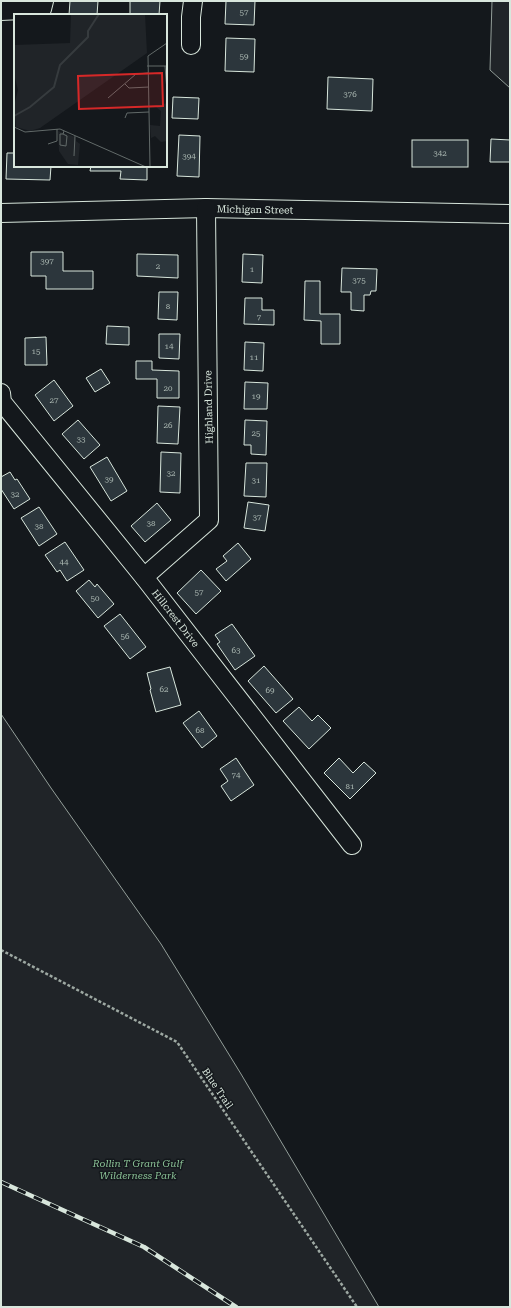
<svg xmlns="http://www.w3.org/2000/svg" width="511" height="1308" viewBox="0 0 511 1308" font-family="'Roboto Serif',serif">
  <rect width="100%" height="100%" fill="#14181c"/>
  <g fill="#202428" stroke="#939e99">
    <polygon points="492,1 510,1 510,88 490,70"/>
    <polygon points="1,714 51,788 161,944 241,1074 379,1307 1,1307"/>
  </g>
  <g fill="#2c363c" stroke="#d8e6dc">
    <polygon points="70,1 98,1 97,15 69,15"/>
    <polygon points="130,1 160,1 159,15 130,15"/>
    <polygon points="226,1 255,1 254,25 225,24"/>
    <polygon points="226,38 255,39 254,72 225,71"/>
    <polygon points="328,77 373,79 372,111 327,109"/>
    <polygon points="173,97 199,98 198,119 172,118"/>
    <polygon points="179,135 200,136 199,177 177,176"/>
    <polygon points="491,139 510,140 510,162 490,162"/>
    <rect x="412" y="140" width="56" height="27"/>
    <polygon points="7,153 15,153 15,166 51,166 50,180 6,179"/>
    <polygon points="91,166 147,166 147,180 120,179 121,171 90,171"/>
    <polygon points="31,252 63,252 63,271 93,271 93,289 46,289 46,276 31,276"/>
    <polygon points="137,254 178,255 178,278 137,276"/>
    <polygon points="243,254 263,255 262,283 242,282"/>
    <polygon points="342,268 377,269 376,291 371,291 370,295 364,295 364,311 351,310 351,292 341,292"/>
    <polygon points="305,281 320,281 320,314 340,314 340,344 321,344 321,321 304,320"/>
    <polygon points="159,292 178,292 177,320 158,319"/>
    <polygon points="245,298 262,298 262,310 274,310 274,325 244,324"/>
    <polygon points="107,326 129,327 129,345 106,344"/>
    <polygon points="159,334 180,334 179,359 159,358"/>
    <polygon points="46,337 47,365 25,365 25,338"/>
    <polygon points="245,342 264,343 263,371 244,370"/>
    <polygon points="136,361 152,361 152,370 179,371 179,398 157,398 157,379 136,379"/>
    <polygon points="101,369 110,383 95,392 86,378"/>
    <polygon points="54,380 73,406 54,421 35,395"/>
    <polygon points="245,382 268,383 267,409 244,409"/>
    <polygon points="158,406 180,407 178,444 157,443"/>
    <polygon points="78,420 100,445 84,459 62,434"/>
    <polygon points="245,420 267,421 266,455 251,454 251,445 244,445"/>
    <polygon points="161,452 181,453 180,493 160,492"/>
    <polygon points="107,457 127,491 111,501 90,467"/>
    <polygon points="246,463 267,463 266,497 244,496"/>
    <polygon points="10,472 15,480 17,479 30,499 14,509 1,489 1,477"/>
    <polygon points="248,502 269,505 265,531 244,528"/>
    <polygon points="157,503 171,520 145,542 131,526"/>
    <polygon points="39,507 57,534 39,546 21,518"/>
    <polygon points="65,542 84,570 67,581 60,570 57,572 45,555"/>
    <polygon points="238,543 251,559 226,581 216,569 227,561 223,556"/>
    <polygon points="201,570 221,591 196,614 177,593"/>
    <polygon points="89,580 95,587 97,584 114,604 98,618 76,591"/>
    <polygon points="120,614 146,647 130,659 104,626"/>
    <polygon points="232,624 255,656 235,670 217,644 220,642 215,635"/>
    <polygon points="264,666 293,699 276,713 248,681"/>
    <polygon points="170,667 181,705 156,712 150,690 151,689 147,673"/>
    <polygon points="299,707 312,721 318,715 331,728 309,749 283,721"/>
    <polygon points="199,711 217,736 202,748 183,723"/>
    <polygon points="236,758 254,785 231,801 221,786 228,781 220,769"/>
    <polygon points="339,758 353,773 364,762 376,773 350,799 324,773"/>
  </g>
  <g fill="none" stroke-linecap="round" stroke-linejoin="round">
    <defs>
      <g id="minor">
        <polyline points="1,11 42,9 44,1"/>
        <polyline points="191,45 191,17 193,1"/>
        <polyline points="1,213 206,208 510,214"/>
        <polyline points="1,393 2,402 144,577 352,845"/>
        <polyline points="144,577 209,520 206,208"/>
      </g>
    </defs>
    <use href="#minor" stroke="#d8e6dc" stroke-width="20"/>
    <polyline stroke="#9da8a2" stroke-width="2.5" stroke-dasharray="3 2" stroke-linecap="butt" points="1,950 177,1042 357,1307"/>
    <use href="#minor" stroke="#14181c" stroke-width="18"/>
    <defs>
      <polyline id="rail" points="1,1182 144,1247 236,1307"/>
    </defs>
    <use href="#rail" stroke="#d8e6dc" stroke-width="4.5"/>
    <use href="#rail" stroke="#14181c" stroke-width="3" stroke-dasharray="9" stroke-linecap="butt"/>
  </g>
  <g text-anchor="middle" stroke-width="3" stroke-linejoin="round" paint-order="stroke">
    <g font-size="8" fill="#adbab4">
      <text x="244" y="15">57</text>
      <text x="244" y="59">59</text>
      <text x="350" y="97">376</text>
      <text x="440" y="156">342</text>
      <text x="189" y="159">394</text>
      <text x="47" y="264">397</text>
      <text x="158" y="269">2</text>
      <text x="252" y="272">1</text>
      <text x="359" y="283">375</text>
      <text x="168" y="309">8</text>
      <text x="259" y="320">7</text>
      <text x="169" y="349">14</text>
      <text x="36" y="354">15</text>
      <text x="254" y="360">11</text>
      <text x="168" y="391">20</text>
      <text x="256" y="399">19</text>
      <text x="54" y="403">27</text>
      <text x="168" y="428">26</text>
      <text x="256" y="436">25</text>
      <text x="81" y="442">33</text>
      <text x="171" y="476">32</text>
      <text x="109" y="482">39</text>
      <text x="256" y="483">31</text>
      <text x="15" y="497">32</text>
      <text x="257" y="520">37</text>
      <text x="151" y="526">38</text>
      <text x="39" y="529">38</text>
      <text x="64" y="565">44</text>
      <text x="199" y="595">57</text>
      <text x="95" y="601">50</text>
      <text x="125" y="639">56</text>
      <text x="236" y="653">63</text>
      <text x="164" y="692">62</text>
      <text x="270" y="693">69</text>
      <text x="200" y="733">68</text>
      <text x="236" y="778">74</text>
      <text x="350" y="789">81</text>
    </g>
    <g font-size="10" fill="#d8e6dc" stroke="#14181c">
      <text transform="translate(255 209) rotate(1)" y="4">Michigan Street</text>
      <text transform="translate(208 407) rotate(-91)" y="4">Highland Drive</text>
      <text transform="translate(176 618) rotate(52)" y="4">Hillcrest Drive</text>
      <text transform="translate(218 1088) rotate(56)" y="4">Blue Trail</text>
    </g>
    <g font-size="10" font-style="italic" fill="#8ac095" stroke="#14181c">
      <text x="138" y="1167">Rollin T Grant Gulf<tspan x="138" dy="12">Wilderness Park</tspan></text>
    </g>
  </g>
  <g transform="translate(14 14)">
    <rect width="153" height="153" fill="#14181c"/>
    <path d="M 57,0 L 131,0 L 133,39 L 26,114 L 16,117 L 2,113 L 0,92 L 4,76 L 1,64 L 0,31 L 56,29 ZM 153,89 L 153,127 L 147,128 L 141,122 L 137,124 L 136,111 L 146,112 L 147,97 L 142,93 ZM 44,117 L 61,123 L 62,127 L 66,130 L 64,151 L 54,150 L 45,137 Z" fill="#202428"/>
    <path fill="none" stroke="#363b3e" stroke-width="2" d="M 0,102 L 16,93 L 40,73 L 46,51 L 74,23 L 74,17 L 85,0"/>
    <path fill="none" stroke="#626a69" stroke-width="1" d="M 133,52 L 153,52M 151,52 L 153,77M 111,70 L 115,74 L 135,73M 94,84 L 122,60 L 134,59M 111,104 L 113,99 L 135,98M 0,113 L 11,118 L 46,115 L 132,153M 49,120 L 46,120 L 46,131 L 52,132 L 53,122 L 49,120 L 50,117M 34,130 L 43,127 L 43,115M 60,142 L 61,122M 136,153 L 134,42 L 153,29"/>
    <path fill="#d62828" fill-opacity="0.15" stroke="#d62828" stroke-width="2" d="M 148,59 L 149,92 L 65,95 L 64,62 Z"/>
    <rect width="153" height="153" fill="none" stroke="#d8e6dc" stroke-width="2"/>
  </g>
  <rect width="511" height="1308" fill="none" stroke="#d8e6dc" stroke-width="4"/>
</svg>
